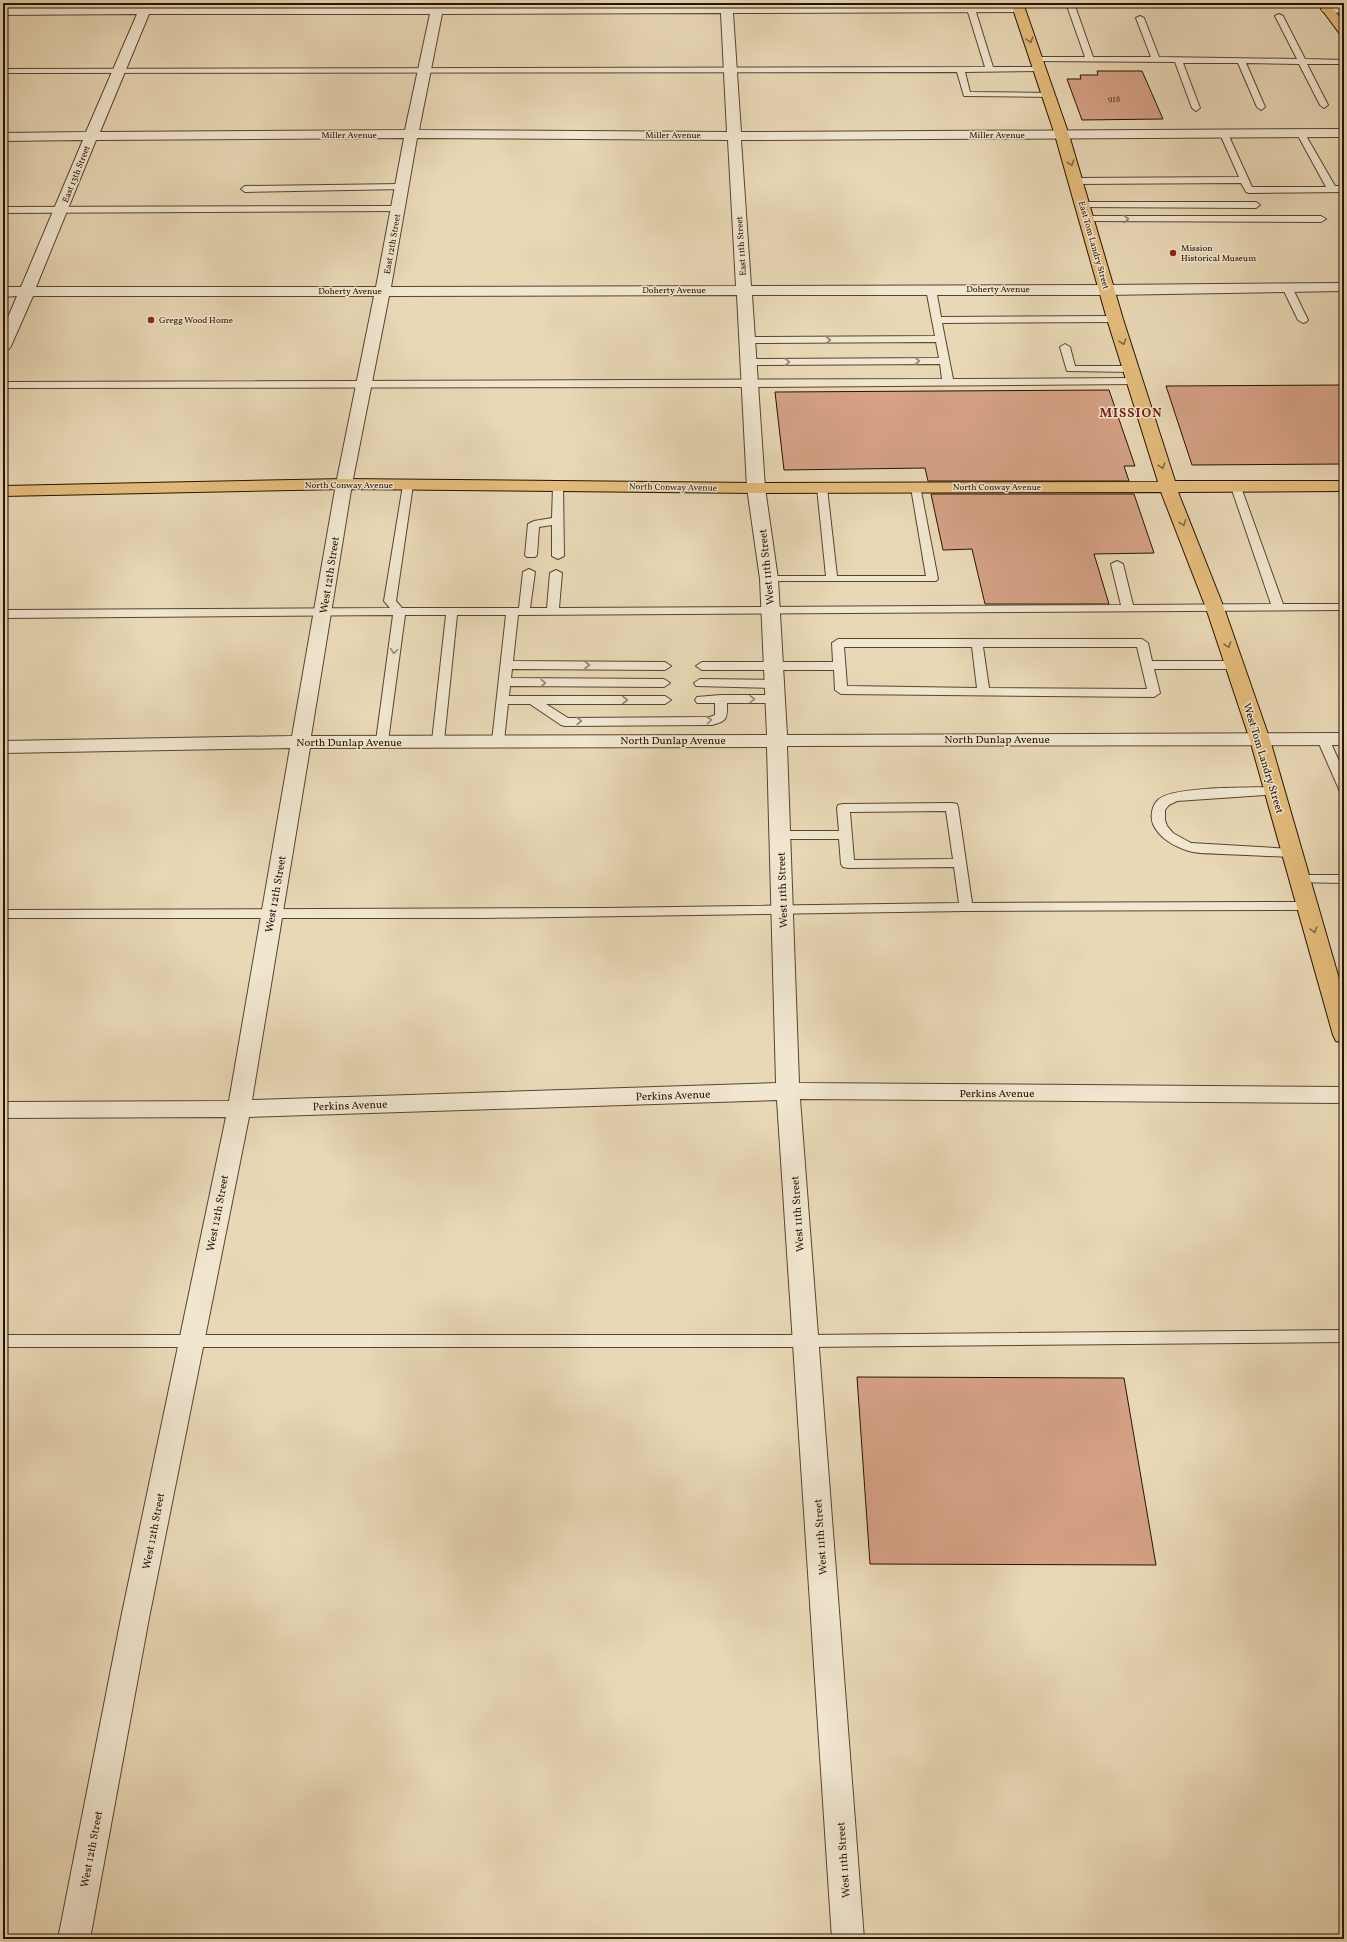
<svg xmlns="http://www.w3.org/2000/svg" width="1347" height="1942" viewBox="0 0 1347 1942" font-family="Vollkorn,serif">
  <rect width="100%" height="100%" fill="#e9d8b6"/>
  <filter id="stains"><feTurbulence type="fractalNoise" baseFrequency=".005" numOctaves="4"/><feColorMatrix values="0 0 0 0 .2 0 0 0 0 .09 0 0 0 0 .02 0 0 0 .5 -.17"/></filter>
  <radialGradient id="worn" r=".72"><stop offset=".6" stop-color="#630" stop-opacity="0"/><stop offset="1" stop-color="#630" stop-opacity=".3"/></radialGradient>
  <g fill="#d6a186" stroke="#271301">
    <polygon points="1097,71 1142,71 1163,119 1082,120 1067,79 1081,79 1080,75 1098,75"/>
    <polygon points="1344,385 1344,464 1192,465 1166,386"/>
    <polygon points="1109,390 1135,466 1124,466 1129,481 928,481 925,468 784,470 775,392"/>
    <polygon points="931,494 1134,494 1154,553 1094,554 1109,604 985,604 972,549 943,550"/>
    <polygon points="857,1377 1124,1378 1156,1565 870,1564"/>
  </g>
  <g fill="none" stroke-linecap="round" stroke-linejoin="round">
    <defs>
      <g id="lane">
        <polygon points="49,3 57,3 52,13 49,13 45,11"/>
        <polygon points="101,3 109,3 104,13 101,13 97,11"/>
        <polygon points="1066,3 1074,3 1093,57 1151,57 1136,18 1140,16 1144,18 1159,57 1297,59 1275,16 1279,14 1283,16 1305,59 1344,60 1344,64 1307,64 1328,105 1324,108 1320,105 1299,64 1246,63 1265,107 1261,110 1257,107 1238,63 1183,63 1200,108 1196,111 1192,108 1175,62 1033,61 1032,59 1036,57 1085,57"/>
        <polygon points="968,7 975,9 993,67 1041,67 1045,69 1041,71 965,72 970,92 1048,93 1051,93 1051,97 964,96 957,72 3,73 3,69 985,67 967,9"/>
        <polygon points="1224,131 1228,134 1252,187 1326,187 1297,134 1301,131 1305,134 1335,186 1344,186 1344,192 1249,193 1246,192 1241,183 1076,184 1072,181 1076,178 1239,177 1220,134"/>
        <polygon points="402,184 406,187 405,189 245,192 241,189 245,186"/>
        <polygon points="1083,202 1256,202 1260,205 1256,208 1080,207 1080,203"/>
        <polygon points="398,206 403,209 401,211 3,213 3,207"/>
        <polygon points="1087,216 1321,216 1326,219 1321,222 1084,221 1082,219"/>
        <polygon points="1287,284 1292,287 1308,320 1306,322 1303,323 1298,320 1282,287"/>
        <polygon points="931,286 936,289 941,317 1115,316 1120,319 1115,322 942,323 953,379 1135,378 1140,381 1135,384 751,387 3,388 3,382 942,379 940,364 748,365 743,362 748,359 939,358 936,342 747,343 742,340 747,337 935,336 926,289"/>
        <polygon points="1065,344 1070,347 1075,366 1132,366 1137,369 1132,372 1067,371 1060,347"/>
        <path d="M 408,482 L 413,485 L 396,601 L 402,608 L 519,608 L 523,572 L 529,569 L 535,572 L 530,608 L 547,608 L 550,573 L 556,570 L 562,573 L 559,608 L 1121,605 L 1111,564 L 1117,561 L 1123,564 L 1133,605 L 1271,604 L 1231,487 L 1236,484 L 1241,487 L 1283,604 L 1344,604 L 1344,610 L 518,615 L 513,661 L 665,662 L 671,666 L 665,670 L 512,669 L 511,678 L 664,679 L 670,683 L 664,687 L 510,686 L 509,696 L 665,696 L 671,700 L 665,704 L 546,704 L 568,718 L 710,717 L 715,715 L 715,703 L 697,703 L 695,700 L 697,697 L 721,695 L 775,695 L 781,699 L 775,703 L 727,703 C 727,718 728,721 712,725 L 565,726 L 561,725 L 530,704 L 508,704 L 504,741 L 498,745 L 492,741 L 506,615 L 457,615 L 444,741 L 438,745 L 432,741 L 446,615 L 405,615 L 388,741 L 382,745 L 376,741 L 393,615 L 3,618 L 3,610 L 390,608 L 384,601 L 403,485 Z"/>
        <polygon points="558,483 563,486 564,556 558,559 552,556 552,525 539,527 537,555 535,557 527,557 525,555 528,524 534,521 552,518 553,486"/>
        <polygon points="822,485 827,488 837,576 926,576 911,488 916,485 920,486 938,579 936,581 765,581 763,579 769,576 826,576 817,488"/>
        <path d="M 838,639 L 1142,639 L 1148,643 L 1152,661 L 1235,661 L 1241,665 L 1235,669 L 1154,669 L 1160,693 L 1154,697 L 841,694 L 835,690 L 834,670 L 702,670 L 696,666 L 702,662 L 833,662 L 832,643 ZM 844,647 L 972,647 L 977,688 L 847,686 ZM 983,647 L 1137,647 L 1147,689 L 989,688 Z"/>
        <polygon points="700,679 774,680 780,684 774,688 696,686 694,683"/>
        <polygon points="1323,735 1329,739 1344,772 1344,791 1339,790 1338,787 1317,739"/>
        <path d="M 1274,787 L 1279,788 L 1280,791 L 1279,794 L 1177,801 L 1169,805 L 1165,810 L 1165,820 L 1167,826 L 1173,833 L 1191,843 L 1292,849 L 1297,850 L 1299,853 L 1297,856 L 1292,857 C 1269,856 1245,855 1222,854 C 1211,853 1199,854 1189,851 C 1175,847 1159,838 1153,824 C 1150,816 1152,805 1159,799 C 1175,786 1252,788 1274,787 Z"/>
        <path d="M 952,803 L 957,804 L 958,807 L 972,903 L 1307,902 L 1312,903 L 1314,906 L 1312,909 L 1307,910 L 966,911 L 484,918 L 3,918 L 3,910 L 605,908 L 959,903 L 954,867 L 848,868 L 843,867 L 841,864 L 839,839 L 780,839 L 775,838 L 773,835 L 775,832 L 780,831 L 839,831 L 837,808 L 838,805 L 843,804 ZM 946,811 L 953,859 L 854,860 L 850,812 Z"/>
        <polygon points="1299,875 1344,875 1344,883 1294,882 1292,879 1294,876"/>
        <polygon points="1344,1330 1344,1342 806,1347 3,1347 3,1335 806,1335"/>
      </g>
      <g id="street">
        <path d="M 142,3 L 154,3 L 152,7 L 431,7 L 432,3 L 444,3 L 443,6 L 720,6 L 720,3 L 732,3 L 732,6 L 1019,5 L 1023,6 L 1025,9 L 1023,12 L 733,13 L 741,132 L 1344,129 L 1344,137 L 741,140 L 751,286 L 1107,285 L 1344,283 L 1344,291 L 1107,295 L 752,295 L 765,488 L 778,579 L 787,735 L 1344,733 L 1344,745 L 787,746 L 799,1083 L 1344,1087 L 1344,1103 L 800,1099 L 864,1939 L 832,1939 L 777,1100 L 249,1117 L 149,1618 L 90,1939 L 58,1939 L 121,1618 L 226,1117 L 3,1118 L 3,1102 L 229,1101 L 290,748 L 3,753 L 3,741 L 292,736 L 336,484 L 374,296 L 33,296 L 11,346 L 9,349 L 3,351 L 3,329 L 17,296 L 3,297 L 3,287 L 21,287 L 83,140 L 3,141 L 3,133 L 86,132 L 137,14 L 3,15 L 3,7 L 140,7 ZM 721,13 L 727,132 L 419,130 L 442,14 ZM 149,14 L 430,14 L 405,130 L 100,132 ZM 404,138 L 376,287 L 36,287 L 96,140 ZM 417,138 L 728,140 L 736,286 L 391,287 ZM 737,295 L 747,488 L 760,579 L 767,735 L 311,736 L 352,484 L 389,296 ZM 767,747 L 776,1083 L 252,1100 L 310,748 Z"/>
        <polygon points="1327,5 1344,5 1344,13 1323,12 1321,9"/>
      </g>
      <g id="primary">
        <polygon points="1011,3 1023,3 1069,135 1123,319 1175,481 1344,481 1344,491 1178,492 1224,608 1270,740 1344,996 1344,1043 1336,1041 1333,1035 1250,740 1206,608 1161,492 756,493 344,489 3,496 3,486 344,479 756,483 1158,482 1107,319 1055,135"/>
        <polygon points="1317,3 1329,3 1344,23 1344,35 1340,34"/>
      </g>
    </defs>
    <use href="#lane" stroke="#58442e" stroke-width="2"/>
    <use href="#street" stroke="#58442e" stroke-width="2"/>
    <use href="#primary" stroke="#271301" stroke-width="2"/>
    <use href="#lane" fill="#f1e6d0" fill-rule="evenodd"/>
    <use href="#street" fill="#f1e6d0" fill-rule="evenodd"/>
    <use href="#primary" fill="#e4bc7b" fill-rule="evenodd"/>
  </g>
  <defs><path id="oneway-chevron" d="M-2-3.5L2.5 0L-2 3.5" fill="none" stroke-width="1.6" stroke-linecap="round" stroke-linejoin="round"/></defs>
  <g stroke="#86683e">
    <use href="#oneway-chevron" transform="translate(1030 40) rotate(72)"/>
    <use href="#oneway-chevron" transform="translate(1071 163) rotate(73)"/>
    <use href="#oneway-chevron" transform="translate(1123 342) rotate(71)"/>
    <use href="#oneway-chevron" transform="translate(1162 466) rotate(73)"/>
    <use href="#oneway-chevron" transform="translate(1183 523) rotate(69)"/>
    <use href="#oneway-chevron" transform="translate(1228 645) rotate(71)"/>
    <use href="#oneway-chevron" transform="translate(1314 930) rotate(74)"/>
  </g>
  <g stroke="#968773">
    <use href="#oneway-chevron" transform="translate(1126 219)"/>
    <use href="#oneway-chevron" transform="translate(828 340)"/>
    <use href="#oneway-chevron" transform="translate(917 361)"/>
    <use href="#oneway-chevron" transform="translate(787 362)"/>
    <use href="#oneway-chevron" transform="translate(394 651) rotate(98)"/>
    <use href="#oneway-chevron" transform="translate(587 665)"/>
    <use href="#oneway-chevron" transform="translate(543 683)"/>
    <use href="#oneway-chevron" transform="translate(752 699) rotate(-1)"/>
    <use href="#oneway-chevron" transform="translate(625 700)"/>
    <use href="#oneway-chevron" transform="translate(709 720) rotate(-7)"/>
    <use href="#oneway-chevron" transform="translate(579 721)"/>
  </g>
  <g fill="#8f2418" stroke="#f1e6d0" stroke-width="1.5">
    <circle cx="1173" cy="253" r="4"/>
    <circle cx="151" cy="320" r="4"/>
  </g>
  <g text-anchor="middle" stroke-width="3" stroke-linejoin="round" paint-order="stroke">
    <g font-size="9" fill="#533622">
      <text x="1114" y="102">918</text>
    </g>
    <g font-size="9" fill="#271301" stroke="#f1e6d0">
      <text x="349" y="138">Miller Avenue</text>
      <text x="673" y="138">Miller Avenue</text>
      <text x="997" y="138">Miller Avenue</text>
      <text transform="translate(76 174) rotate(-68)" y="3">East 13th Street</text>
      <text transform="translate(392 244) rotate(-80)" y="3">East 12th Street</text>
      <text transform="translate(1094 245) rotate(74)" y="3">East Tom Landry Street</text>
      <text transform="translate(741 246) rotate(-94)" y="3">East 11th Street</text>
      <text x="998" y="292">Doherty Avenue</text>
      <text x="674" y="293">Doherty Avenue</text>
      <text x="350" y="294">Doherty Avenue</text>
      <text x="349" y="488">North Conway Avenue</text>
      <text transform="translate(673 487) rotate(1)" y="3">North Conway Avenue</text>
      <text x="997" y="490">North Conway Avenue</text>
    </g>
    <g font-size="9" fill="#271301" stroke="#f1e6d0" text-anchor="start">
      <text x="1181" y="251">Mission<tspan x="1181" dy="10">Historical Museum</tspan></text>
      <text x="159" y="323">Gregg Wood Home</text>
    </g>
    <g font-size="11" fill="#271301" stroke="#f1e6d0">
      <text transform="translate(766 567) rotate(-96)" y="4">West 11th Street</text>
      <text transform="translate(329 575) rotate(-81)" y="4">West 12th Street</text>
      <text x="997" y="743">North Dunlap Avenue</text>
      <text x="673" y="744">North Dunlap Avenue</text>
      <text x="349" y="746">North Dunlap Avenue</text>
      <text transform="translate(1264 758) rotate(73)" y="4">West Tom Landry Street</text>
      <text transform="translate(782 890) rotate(-92)" y="4">West 11th Street</text>
      <text transform="translate(275 894) rotate(-80)" y="4">West 12th Street</text>
      <text x="997" y="1097">Perkins Avenue</text>
      <text transform="translate(673 1095) rotate(-2)" y="4">Perkins Avenue</text>
      <text transform="translate(350 1105) rotate(-2)" y="4">Perkins Avenue</text>
      <text transform="translate(217 1213) rotate(-79)" y="4">West 12th Street</text>
      <text transform="translate(797 1214) rotate(-94)" y="4">West 11th Street</text>
      <text transform="translate(153 1531) rotate(-79)" y="4">West 12th Street</text>
      <text transform="translate(820 1537) rotate(-94)" y="4">West 11th Street</text>
      <text transform="translate(91 1849) rotate(-79)" y="4">West 12th Street</text>
      <text transform="translate(843 1860) rotate(-94)" y="4">West 11th Street</text>
    </g>
    <g font-size="13" font-weight="bold" letter-spacing="1" fill="#7a1f14" stroke="#f1e6d0">
      <text x="1131" y="417">MISSION</text>
    </g>
  </g>
  <rect width="1347" height="1942" fill="none" stroke="#e9d8b6" stroke-width="16"/>
  <rect x="4" y="4" width="1339" height="1934" fill="none" stroke="#271301" stroke-width="2"/>
  <rect x="8" y="8" width="1331" height="1926" fill="none" stroke="#271301"/>
  <rect width="100%" height="100%" filter="url(#stains)"/>
  <rect width="100%" height="100%" fill="url(#worn)"/>
</svg>
